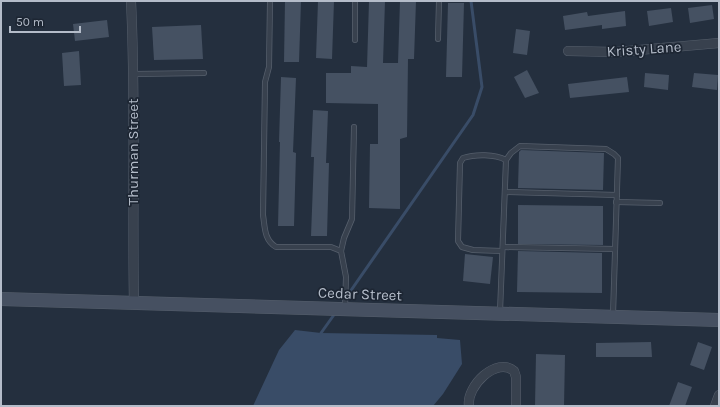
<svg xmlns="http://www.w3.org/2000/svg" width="720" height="407" viewBox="0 0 720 407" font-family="Karla,sans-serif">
  <rect width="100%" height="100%" fill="#242f3e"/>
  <polygon fill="#394c67" points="295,330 321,333 437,335 437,338 460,340 462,364 443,394 433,406 253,406 279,350"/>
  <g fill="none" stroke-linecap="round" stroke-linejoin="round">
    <g stroke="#394c67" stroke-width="3">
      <polyline points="345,299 473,115 482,87 471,1"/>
      <polyline points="321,333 336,312"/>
    </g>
  </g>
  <g fill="#455162">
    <polygon points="285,1 301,1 299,62 284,62"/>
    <polygon points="318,1 334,1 332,59 316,58"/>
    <polygon points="369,1 385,1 383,63 398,63 400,1 416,1 414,59 408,59 407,137 400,139 400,209 369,208 370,144 378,144 378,104 326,103 326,73 351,73 351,66 367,67"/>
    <polygon points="448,3 464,3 462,77 446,77"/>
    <polygon points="712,5 714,19 690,23 688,8"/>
    <polygon points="671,8 673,22 649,26 647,11"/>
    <polygon points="625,11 626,26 602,29 602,25 565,30 563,16 587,12 588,16"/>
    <polygon points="107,20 109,37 75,41 73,24"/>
    <polygon points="201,25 203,59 154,60 152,27"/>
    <polygon points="516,29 530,31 527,55 513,53"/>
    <polygon points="79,51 81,85 64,86 62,53"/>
    <polygon points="527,70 539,93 525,98 514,77"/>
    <polygon points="645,73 669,75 668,90 644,87"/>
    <polygon points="694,73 718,75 717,90 692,87"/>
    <polygon points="281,77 296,78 293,152 296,153 294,226 278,226 280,142 279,142"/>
    <polygon points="627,77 629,92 570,98 568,84"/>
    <polygon points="313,110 328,111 326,163 329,163 327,236 311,236 314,157 311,157"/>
    <polygon points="521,150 604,153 603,190 518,188 519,152"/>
    <polygon points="518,205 603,206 603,245 518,244"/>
    <polygon points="518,251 602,253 602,293 517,292"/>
    <polygon points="465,254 493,257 490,284 463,281"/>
    <polygon points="651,342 652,357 596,357 596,343"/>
    <polygon points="698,342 712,347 704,370 690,365"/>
    <polygon points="536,354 565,355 564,406 535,406"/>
    <polygon points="678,382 692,387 685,406 669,406"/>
  </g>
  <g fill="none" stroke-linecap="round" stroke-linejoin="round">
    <defs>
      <g id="lane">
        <path d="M 270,1 L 269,67 L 265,82 L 263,215 C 265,227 264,240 276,247 L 331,247 L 341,251 L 346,277 L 345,308"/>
        <polyline points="438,39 439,1"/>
        <polyline points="355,40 355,1"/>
        <polyline points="134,74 204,73"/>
        <polyline points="505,192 617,195"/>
        <polyline points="616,202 660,203"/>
        <polyline points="503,247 615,249"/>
        <polyline points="341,251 344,238 352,219 354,127"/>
        <path d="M 502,251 L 473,250 L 462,247 L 458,241 L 460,163 L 463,158 C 475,154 495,154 506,160"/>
        <polyline points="500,312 506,160 511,153 520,146 606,149 614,154 618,158 613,315"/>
      </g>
      <g id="street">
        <path d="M 131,1 C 136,102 132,202 134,303"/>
        <polyline points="568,51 616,52 719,43"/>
        <path d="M 469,406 C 466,386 497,356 514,371 L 516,377 L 516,406"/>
        <polyline points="715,406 719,395"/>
      </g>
      <polyline id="secondary" points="1,299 719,320"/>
    </defs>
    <use href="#lane" stroke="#565f6c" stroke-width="6"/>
    <use href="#street" stroke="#565f6c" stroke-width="10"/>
    <use href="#secondary" stroke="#565f6c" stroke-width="14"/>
    <use href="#lane" stroke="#38414e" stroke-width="4.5"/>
    <use href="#street" stroke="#38414e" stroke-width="9"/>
    <use href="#secondary" stroke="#465061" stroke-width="13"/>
  </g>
  <g text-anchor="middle" stroke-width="3.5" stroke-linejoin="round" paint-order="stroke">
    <g font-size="15" fill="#b4bcc9" stroke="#1d2633">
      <text transform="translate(644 49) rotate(-4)" y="5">Kristy Lane</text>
      <text transform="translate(133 152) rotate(-90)" y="5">Thurman Street</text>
      <text transform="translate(360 294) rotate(2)" y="5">Cedar Street</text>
    </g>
  </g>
  <rect width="720" height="407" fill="none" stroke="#b4bcc9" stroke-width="4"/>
  <path d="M10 26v6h70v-6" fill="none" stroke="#b4bcc9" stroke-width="2"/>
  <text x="16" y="26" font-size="12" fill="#b4bcc9" stroke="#1d2633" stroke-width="3" paint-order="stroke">50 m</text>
</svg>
